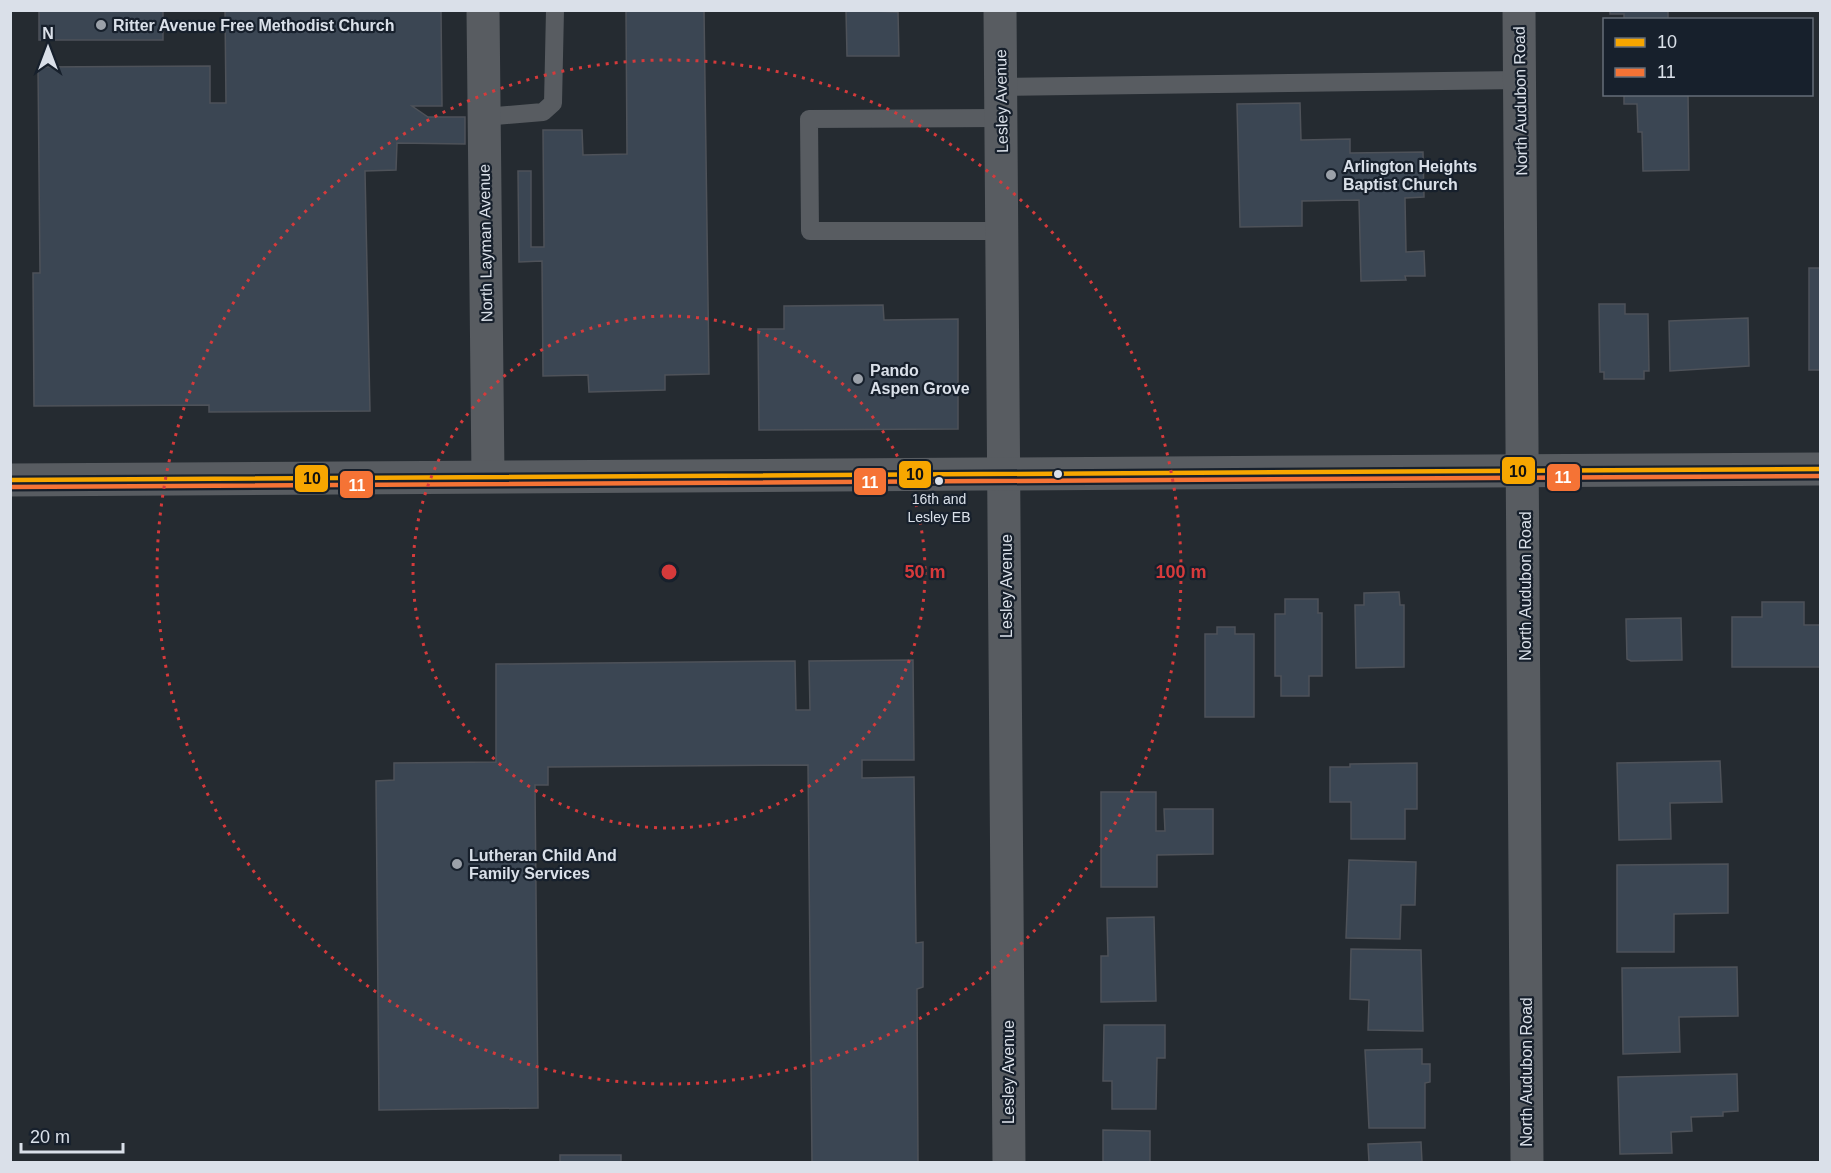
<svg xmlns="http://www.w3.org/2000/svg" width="1831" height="1173" viewBox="0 0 1831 1173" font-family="Helvetica,sans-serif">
  <rect width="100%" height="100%" fill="#252b31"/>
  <g fill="#3b4653" stroke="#4e5259" stroke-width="1.5">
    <rect x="39" y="10" width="124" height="30"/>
    <polygon points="225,10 441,10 442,106 412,106 428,117 465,117 465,144 397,143 396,170 365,171 370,411 209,412 209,405 34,406 33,273 40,273 38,67 210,66 210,103 226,103"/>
    <polygon points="626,10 704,10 709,374 665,375 665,390 589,392 588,375 543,376 542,261 519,262 518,171 531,171 531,247 544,247 543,130 582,130 583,155 627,154"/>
    <polygon points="846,10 898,12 899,56 847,56"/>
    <polygon points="1610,10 1689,10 1689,11 1668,11 1668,20 1624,20 1624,14 1610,14"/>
    <polygon points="1624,94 1688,94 1689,170 1643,171 1642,132 1638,132 1637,104 1624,104"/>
    <polygon points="1300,103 1301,140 1350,139 1350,153 1423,152 1424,197 1405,198 1406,252 1424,251 1425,276 1405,276 1406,280 1361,281 1359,200 1302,201 1302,226 1240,227 1237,104"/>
    <rect x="1809" y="268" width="11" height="102"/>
    <polygon points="1599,304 1625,304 1625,314 1648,314 1649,371 1644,371 1644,379 1604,379 1604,372 1600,372"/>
    <polygon points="883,305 884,320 958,319 958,429 759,430 758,329 784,329 784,306"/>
    <polygon points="1748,318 1749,366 1670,371 1669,321"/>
    <polygon points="1399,592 1400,605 1404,605 1404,667 1356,668 1355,605 1364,605 1364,593"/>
    <polygon points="1285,599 1318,599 1318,613 1322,613 1322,676 1309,676 1309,696 1281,696 1281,676 1275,676 1275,614 1285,614"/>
    <polygon points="1762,602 1804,602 1804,625 1820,625 1820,667 1732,667 1732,617 1762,617"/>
    <polygon points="1681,618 1682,660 1631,661 1627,659 1626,619"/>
    <polygon points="1217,627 1235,627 1235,634 1254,634 1254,717 1205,717 1205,634 1217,634"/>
    <polygon points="913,660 914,760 862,760 862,778 914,777 916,943 923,942 923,987 917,989 918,1162 812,1162 808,765 548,767 548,785 535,785 538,1108 379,1110 376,781 394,780 394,763 496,762 496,664 795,661 796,710 810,710 809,661"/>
    <polygon points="1720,761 1722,802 1670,803 1671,839 1619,840 1617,763"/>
    <polygon points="1417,763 1417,809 1405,809 1405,839 1351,839 1351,802 1330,802 1330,767 1350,767 1350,764"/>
    <polygon points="1101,792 1156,792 1156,831 1165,831 1164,809 1213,809 1213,854 1157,855 1157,887 1101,887"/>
    <polygon points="1349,860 1416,862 1415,905 1401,905 1400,939 1346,938"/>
    <polygon points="1728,864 1728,913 1674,914 1674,952 1617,952 1617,865"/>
    <polygon points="1154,917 1156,1001 1101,1002 1101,956 1108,956 1107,918"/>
    <polygon points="1351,949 1421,950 1423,1031 1368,1030 1369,1000 1350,999"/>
    <polygon points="1737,967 1738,1016 1679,1017 1680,1052 1623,1054 1622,968"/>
    <polygon points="1104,1025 1165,1025 1165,1058 1157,1058 1156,1109 1112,1109 1112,1081 1103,1081"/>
    <polygon points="1422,1049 1422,1064 1430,1064 1430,1082 1425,1083 1425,1128 1369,1128 1365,1050"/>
    <polygon points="1737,1074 1738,1111 1723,1112 1723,1116 1691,1117 1692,1131 1671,1132 1672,1153 1620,1154 1618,1077"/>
    <polygon points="1103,1130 1150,1131 1150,1162 1165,1162 1103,1162"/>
    <polygon points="1421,1142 1422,1162 1369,1162 1368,1144"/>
    <rect x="560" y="1155" width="61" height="7"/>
  </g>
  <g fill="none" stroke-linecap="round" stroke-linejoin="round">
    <g stroke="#585c61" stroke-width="18">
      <polyline points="1001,87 1520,80"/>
      <polyline points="484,117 543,112 553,103 555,10"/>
      <polyline points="1001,118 809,119 810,231 1002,231"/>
    </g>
    <g stroke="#585c61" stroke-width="33">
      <polyline points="483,10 488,476"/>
      <polyline points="1000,10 1009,1162"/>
      <polyline points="1519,10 1527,1162"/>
    </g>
    <polyline stroke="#585c61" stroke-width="33" points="10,480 1820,469"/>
    <defs>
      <polyline id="bus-1" points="10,480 1820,469"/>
      <polyline id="bus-2" points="10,487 1820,476"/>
    </defs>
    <use href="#bus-1" stroke="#17202c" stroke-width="9"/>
    <use href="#bus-2" stroke="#17202c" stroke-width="9"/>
    <use href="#bus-1" stroke="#f7a600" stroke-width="4.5"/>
    <use href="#bus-2" stroke="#f57335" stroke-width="4.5"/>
  </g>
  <g fill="none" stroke="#d63a3b" stroke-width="3" stroke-dasharray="3 6">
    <circle cx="669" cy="572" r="256"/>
    <circle cx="669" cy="572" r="512"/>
  </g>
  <g fill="#9ba1a9" stroke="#17202c" stroke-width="2">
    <circle cx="101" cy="25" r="6"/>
    <circle cx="1331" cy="175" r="6"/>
    <circle cx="858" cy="379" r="6"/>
    <circle cx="457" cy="864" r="6"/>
  </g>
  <g fill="#dae0e9" stroke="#17202c" stroke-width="2">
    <circle cx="1058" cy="474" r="5"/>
    <circle cx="939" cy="481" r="5"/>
  </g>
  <g text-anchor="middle" stroke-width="4.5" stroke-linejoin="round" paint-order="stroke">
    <g font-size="14" fill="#dae0e9" stroke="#17202c">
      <text x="939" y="504">16th and<tspan x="939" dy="18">Lesley EB</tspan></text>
    </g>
    <g font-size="16" font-weight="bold" fill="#dae0e9" stroke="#17202c" text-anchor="start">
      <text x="113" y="31">Ritter Avenue Free Methodist Church</text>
      <text x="1343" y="172">Arlington Heights<tspan x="1343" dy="18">Baptist Church</tspan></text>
      <text x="870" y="376">Pando<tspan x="870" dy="18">Aspen Grove</tspan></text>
      <text x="469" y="861">Lutheran Child And<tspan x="469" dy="18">Family Services</tspan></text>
    </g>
    <g font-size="16" fill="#dae0e9" stroke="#17202c">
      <text transform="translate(1001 101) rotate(-91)" y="6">Lesley Avenue</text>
      <text transform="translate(1520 101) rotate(-91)" y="6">North Audubon Road</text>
      <text transform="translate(485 243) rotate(-91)" y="6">North Layman Avenue</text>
      <text transform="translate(1006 586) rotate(-90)" y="6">Lesley Avenue</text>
      <text transform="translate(1525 586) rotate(-90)" y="6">North Audubon Road</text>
      <text transform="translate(1008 1072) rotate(-90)" y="6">Lesley Avenue</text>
      <text transform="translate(1526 1072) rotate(-90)" y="6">North Audubon Road</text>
    </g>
  </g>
  <circle cx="669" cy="572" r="9" fill="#d63a3b" stroke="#17202c" stroke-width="3"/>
  <g font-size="18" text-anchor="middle" font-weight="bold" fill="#d63a3b" stroke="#17202c" stroke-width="4.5" stroke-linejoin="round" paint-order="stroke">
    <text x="925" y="578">50 m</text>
    <text x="1181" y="578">100 m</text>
  </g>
  <g stroke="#17202c" stroke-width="2">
    <rect x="1501" y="456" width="35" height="29" rx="6" fill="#f7a600"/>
    <rect x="898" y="460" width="34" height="29" rx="6" fill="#f7a600"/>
    <rect x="1546" y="463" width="35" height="29" rx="6" fill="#f57335"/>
    <rect x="294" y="464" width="35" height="29" rx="6" fill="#f7a600"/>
    <rect x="853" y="467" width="34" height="29" rx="6" fill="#f57335"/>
    <rect x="339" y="470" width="35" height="29" rx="6" fill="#f57335"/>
  </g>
  <g font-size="16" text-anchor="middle" font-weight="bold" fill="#fff">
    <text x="1563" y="483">11</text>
    <text x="870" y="488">11</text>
    <text x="357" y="491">11</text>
  </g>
  <g font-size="16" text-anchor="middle" font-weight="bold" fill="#111">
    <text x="1518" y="477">10</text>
    <text x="915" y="480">10</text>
    <text x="312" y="484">10</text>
  </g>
  <rect width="1831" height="1173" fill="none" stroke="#dae0e9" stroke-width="24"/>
  <rect x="1603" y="18" width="210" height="78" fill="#17202c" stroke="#656d78" stroke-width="1.5"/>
  <rect x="1615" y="38" width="30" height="9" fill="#f7a600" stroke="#656d78" stroke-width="1.5"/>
  <text x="1657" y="48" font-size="18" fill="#dae0e9">10</text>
  <rect x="1615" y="68" width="30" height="9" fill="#f57335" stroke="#656d78" stroke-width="1.5"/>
  <text x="1657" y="78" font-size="18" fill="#dae0e9">11</text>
  <g transform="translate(48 48)" stroke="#17202c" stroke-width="4.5" paint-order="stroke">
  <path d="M0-4.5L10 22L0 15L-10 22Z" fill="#dae0e9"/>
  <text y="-9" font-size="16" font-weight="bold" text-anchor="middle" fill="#dae0e9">N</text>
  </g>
  <path d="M21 1143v9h102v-9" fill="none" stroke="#dae0e9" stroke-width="3"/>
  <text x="30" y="1143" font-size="18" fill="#dae0e9" stroke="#17202c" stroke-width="4.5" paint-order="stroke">20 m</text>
</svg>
